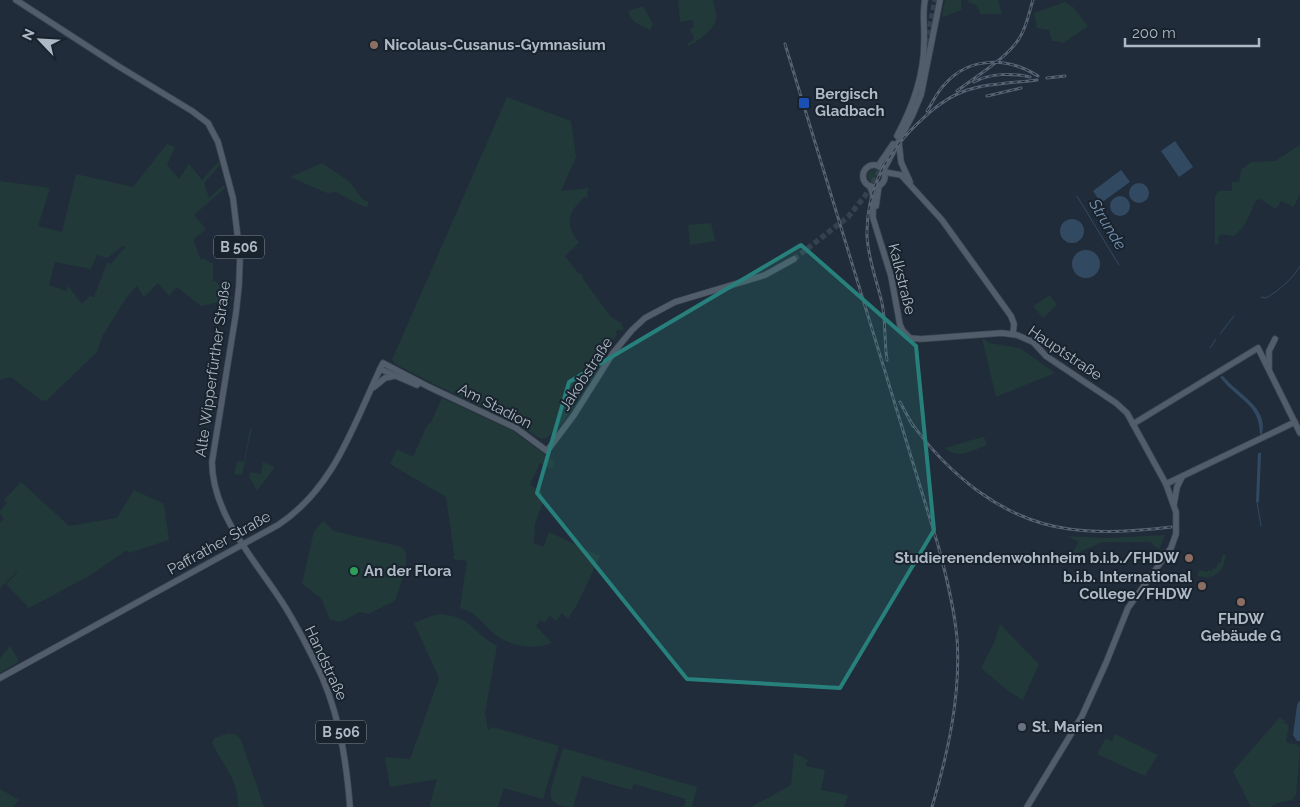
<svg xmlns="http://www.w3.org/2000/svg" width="1300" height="807" viewBox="0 0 1300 807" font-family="Raleway,sans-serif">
  <rect width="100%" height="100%" fill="#202c39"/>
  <g fill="#22393a" fill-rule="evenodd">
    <path d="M 678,0 L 713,0 C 714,6 717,14 716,20 C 713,31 696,42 687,47 L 688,43 L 691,42 L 694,38 L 689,28 L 693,28 L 693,21 L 692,20 L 680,22 Z"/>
    <polygon points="945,0 961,0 961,10 943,17 942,14"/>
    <path d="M 968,0 L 998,0 L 1002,14 L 980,14 C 979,8 976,3 969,3 Z"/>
    <polygon points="1065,2 1073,7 1088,26 1062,44 1061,42 1052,41 1049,30 1037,28 1034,13"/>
    <path d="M 643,6 L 653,24 L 650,30 C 640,25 631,23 628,11 Z"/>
    <path d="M 507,97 L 571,121 L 576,157 L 561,191 L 589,188 L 587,192 L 588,198 L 584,197 C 568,213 564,224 579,242 L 565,256 L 578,273 L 582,274 L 583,279 L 611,317 L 621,323 L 624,329 L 621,331 L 619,329 L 615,332 L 617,335 C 605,351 592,369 583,387 C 576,402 560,432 544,439 L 539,438 L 511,420 L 436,385 L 395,364 L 392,360 Z"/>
    <path d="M 167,144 L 175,147 L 167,165 L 179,179 L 189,164 L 202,180 L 219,161 L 220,165 L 204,183 L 209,198 L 224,185 L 225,188 L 194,215 L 206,229 L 193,240 L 201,260 L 203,258 L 213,264 L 213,281 L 216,281 L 225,294 L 233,297 L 233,299 L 201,306 L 177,287 L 169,296 L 158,283 L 144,297 L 138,288 L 138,285 L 126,298 L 103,335 L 97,352 L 47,400 L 42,401 L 11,377 L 1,379 L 0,381 L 0,181 L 50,188 L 38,226 L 62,232 L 76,174 L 133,187 ZM 123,246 L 126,246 L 110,265 L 108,261 L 94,297 L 90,296 L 82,304 L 68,286 L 66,291 L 49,285 L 55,262 L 91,269 L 97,255 L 107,258 Z"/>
    <path d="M 1300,145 L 1300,194 L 1294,207 L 1281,201 L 1276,209 L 1260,199 L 1256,200 C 1249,215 1248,224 1234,236 L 1221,234 L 1218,238 L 1219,243 L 1215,245 L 1215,197 L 1218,191 L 1232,191 L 1232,182 L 1239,182 L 1241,170 L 1251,162 L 1275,161 Z"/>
    <polygon points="322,163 350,182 362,199 369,202 367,207 362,206 336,192 327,193 290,177"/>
    <circle cx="874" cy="176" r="7"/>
    <polygon points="711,223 715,241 690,245 688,225"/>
    <polygon points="1050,295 1057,305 1043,318 1033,306"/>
    <polygon points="982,338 989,343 1020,348 1055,373 996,397"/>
    <path d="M 442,398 L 513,431 L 555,462 L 552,469 L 540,463 L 530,485 L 543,492 L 541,497 L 544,500 L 535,523 L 534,543 L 543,547 L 549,532 L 600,556 L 577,605 L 568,619 L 562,613 L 556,621 L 550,616 L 544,623 L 541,620 L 536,626 L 552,643 C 529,651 506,646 489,629 C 481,620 472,611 460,608 L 467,561 L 453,559 L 454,554 L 446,497 L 390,464 L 397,449 L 413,457 L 428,423 L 430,424 Z"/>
    <polygon points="250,428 252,428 242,475 234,474 237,461 244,462"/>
    <path d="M 982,437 L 984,437 L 987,445 C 973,450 958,460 945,448 Z"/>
    <polygon points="263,462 275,467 257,491 249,476 250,472 261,474"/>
    <polygon points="21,482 69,526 117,518 134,490 164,504 169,540 129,553 127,550 89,576 29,608 6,584 17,573 17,571 0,588 0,523 4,519 0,514 0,511 7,503 4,500"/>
    <path d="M 323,521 L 334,531 L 398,546 C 402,547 405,549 406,554 C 408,566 399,589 395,601 L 368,614 L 360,612 L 340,622 L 330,620 L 321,598 L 302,584 L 314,531 Z"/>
    <polygon points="1165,535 1159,550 1150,542 1103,542 1070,556 1079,542 1067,536 1107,538"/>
    <path d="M 1223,554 L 1226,555 C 1223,568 1223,571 1211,577 L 1209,575 L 1209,578 L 1197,576 L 1199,570 L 1208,572 L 1208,570 L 1212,571 L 1213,568 L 1216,569 L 1218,563 L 1220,563 Z"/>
    <path d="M 441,614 C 472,617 473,633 497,646 L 485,713 L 488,730 L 493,727 L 559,746 L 543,799 L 504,788 L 498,807 L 429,807 L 437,779 L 390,787 L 385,757 L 410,759 L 439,678 L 414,623 L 431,616 Z"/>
    <polygon points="1000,624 1039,664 1023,700 1007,690 981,668 994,643"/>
    <polygon points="10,646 18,659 18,662 0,673 0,658"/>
    <polygon points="1280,717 1285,721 1284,723 1289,724 1286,742 1298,745 1300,748 1296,795 1292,800 1277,803 1270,807 1251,807 1233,771"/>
    <path d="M 229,733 L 237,735 L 241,740 L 264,807 L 238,807 C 240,782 222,764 212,743 L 214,738 Z"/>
    <polygon points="1115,734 1158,755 1145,776 1097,754 1106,738 1112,741"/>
    <path d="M 563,748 L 697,787 L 692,807 L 684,807 L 686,799 L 634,784 L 631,790 L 582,776 L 573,807 C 565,807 556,806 551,799 L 551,788 Z"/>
    <polygon points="794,753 808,760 805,766 825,770 821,790 848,795 844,807 751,807 791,785"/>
    <polygon points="0,789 19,800 13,807 0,807"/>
  </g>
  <g fill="#324962">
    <polygon points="1175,141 1193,167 1179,177 1161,151"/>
    <polygon points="1121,170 1130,182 1101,203 1093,191"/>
    <circle cx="1139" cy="193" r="10"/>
    <circle cx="1120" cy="206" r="10"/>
    <circle cx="1072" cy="231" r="12"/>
    <circle cx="1086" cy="264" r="14"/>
    <path d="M 1223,376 C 1237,394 1269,407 1262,434 L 1260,434 C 1259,402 1237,400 1220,377 Z"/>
    <polygon points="1258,453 1261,453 1259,502 1256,502"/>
    <polygon points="1299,701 1300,702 1300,741 1297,741 1293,735 1297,705"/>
  </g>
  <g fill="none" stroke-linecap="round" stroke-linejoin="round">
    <g stroke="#324962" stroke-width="1">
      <polyline points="1077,196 1119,265"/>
      <path d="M 1261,297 L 1266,298 C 1278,291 1293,279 1300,266"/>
      <polyline points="1220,334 1234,316"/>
      <polyline points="1210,348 1216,339"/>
      <polyline points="1257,502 1261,526"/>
    </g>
    <g stroke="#35414e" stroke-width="5.5" stroke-dasharray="5.5 3" stroke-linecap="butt">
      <polyline points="925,52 935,0"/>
      <polyline points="794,259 848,217 865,196 886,161"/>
    </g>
    <defs>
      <g id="major">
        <path d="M 16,0 L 118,66 L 192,111 L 208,123 L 218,142 L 233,198 L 240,256 L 239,285 L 236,313 L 212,462 C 212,512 252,557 278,596 C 292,616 303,638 314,660 C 338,706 346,756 350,807"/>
        <path d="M 897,136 C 912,108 924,75 924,43 C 925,28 922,14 925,0"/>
        <polyline points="899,143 901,162 910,182"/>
        <circle cx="874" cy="176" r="11"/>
        <polyline points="878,166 893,144"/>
        <polyline points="883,171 913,114 921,95 940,0"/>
        <polyline points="884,172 901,175 942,220 1011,316 1014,324 1013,334"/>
        <polyline points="870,186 873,195 873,218 891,276 900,325 903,331 910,338 921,339 1002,333 1017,335 1033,342 1046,356 1116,403 1127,413 1166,484 1176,512 1176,534 1171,548 1128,608 1106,663 1082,716 1027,807"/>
        <polyline points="876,206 879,185"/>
        <polyline points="1269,368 1269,351 1275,339"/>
        <polyline points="380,369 417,385"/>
        <polyline points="374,387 385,378 394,376"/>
        <polyline points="1133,424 1258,348 1300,433"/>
        <polyline points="1166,484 1295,422"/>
        <polyline points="1174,504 1177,487 1182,477"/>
        <path d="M 0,678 L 278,525 C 336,487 354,422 383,363 L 429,387 L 516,428 L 547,451 L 574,415 L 613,353 L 632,330 L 645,318 L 675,302 L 765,275 L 794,259"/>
      </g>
    </defs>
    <use href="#major" stroke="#3d4753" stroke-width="7"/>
    <use href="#major" stroke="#515d6a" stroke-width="5.5"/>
    <defs>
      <g id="rail">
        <path d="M 785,44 L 938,545 C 946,575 954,606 957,638 C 961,695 948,753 932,807"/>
        <polyline points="1047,78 1065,76"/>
        <path d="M 974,82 C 990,73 1013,73 1030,77"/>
        <path d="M 957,91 C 976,76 1008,58 1020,37 C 1027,26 1029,12 1033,0"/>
        <polyline points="987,96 1021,88"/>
        <path d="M 927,111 C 933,102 937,92 945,84 C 970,56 1008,57 1038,76"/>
        <path d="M 887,360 C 884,341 886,322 882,303 C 877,281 868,259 867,236 C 866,195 883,159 911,130 C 926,115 942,100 962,92 C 986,83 1013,83 1037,80"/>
        <polyline points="900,402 913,426"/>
        <path d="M 910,421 C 948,474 1002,520 1069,529 C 1103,534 1138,531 1171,527"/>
      </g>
    </defs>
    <use href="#rail" stroke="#556271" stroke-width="3"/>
    <use href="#rail" stroke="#19232e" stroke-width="1" stroke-dasharray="4" stroke-linecap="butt"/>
  </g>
  <path fill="#27807b" fill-opacity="0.2" stroke="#27807b" stroke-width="4" stroke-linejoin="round" d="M 801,245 L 916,346 L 934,530 L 840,688 L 687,679 L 537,493 L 569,382 Z"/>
  <g fill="#8d6e63" stroke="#19232e" stroke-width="2">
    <circle cx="374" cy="45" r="5"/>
    <circle cx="1189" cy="558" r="5"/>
    <circle cx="1202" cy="586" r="5"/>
    <circle cx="1241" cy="602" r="5"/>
  </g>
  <rect fill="#1a4fb4" stroke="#19232e" stroke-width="2" x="798" y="97" width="12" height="12" rx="2.5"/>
  <circle fill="#2e9e5b" stroke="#19232e" stroke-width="2" cx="354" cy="571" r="5"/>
  <circle fill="#6b7280" stroke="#19232e" stroke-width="2" cx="1022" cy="727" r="5"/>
  <g text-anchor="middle" stroke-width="4" stroke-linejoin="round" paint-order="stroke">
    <g fill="#19232e" stroke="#818c98" stroke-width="1">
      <rect x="214" y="235.5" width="50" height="23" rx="4"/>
      <rect x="316" y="720.5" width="50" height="23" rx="4"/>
    </g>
    <g font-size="14" font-weight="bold" fill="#aeb9c6">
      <text x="239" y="252">B 506</text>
      <text x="341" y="737">B 506</text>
    </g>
    <g font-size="15" font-weight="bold" fill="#aeb9c6" stroke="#19232e" text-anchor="start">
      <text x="384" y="50">Nicolaus-Cusanus-Gymnasium</text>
      <text x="815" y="99">Bergisch<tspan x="815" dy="17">Gladbach</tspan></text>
      <text x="1179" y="563" text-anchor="end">Studierenendenwohnheim b.i.b./FHDW</text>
      <text x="364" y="576">An der Flora</text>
      <text x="1192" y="582" text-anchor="end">b.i.b. International<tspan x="1192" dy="17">College/FHDW</tspan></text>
      <text x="1241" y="624" text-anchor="middle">FHDW<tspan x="1241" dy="17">Gebäude G</tspan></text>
      <text x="1032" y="732">St. Marien</text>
    </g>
    <g font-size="15" fill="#aeb9c6" stroke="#19232e">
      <text transform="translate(902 279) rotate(76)" y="5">Kalkstraße</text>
      <text transform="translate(1065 353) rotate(34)" y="5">Hauptstraße</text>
      <text transform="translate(213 369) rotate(-82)" y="5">Alte Wipperfürther Straße</text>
      <text transform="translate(586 374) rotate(-57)" y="5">Jakobstraße</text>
      <text transform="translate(495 406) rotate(27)" y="5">Am Stadion</text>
      <text transform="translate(219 543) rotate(-29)" y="5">Paffrather Straße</text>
      <text transform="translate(326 663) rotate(65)" y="5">Handstraße</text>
    </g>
    <g font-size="16" font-style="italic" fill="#7491b0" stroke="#19232e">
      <text transform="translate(1108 224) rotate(59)" y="6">Strunde</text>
    </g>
  </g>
  <g transform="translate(40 40) rotate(295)" stroke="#19232e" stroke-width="4" paint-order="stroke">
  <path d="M0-4L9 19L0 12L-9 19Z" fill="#aeb9c6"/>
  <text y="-8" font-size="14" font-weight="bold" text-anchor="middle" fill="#aeb9c6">N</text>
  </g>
  <path d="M1125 38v8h134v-8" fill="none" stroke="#aeb9c6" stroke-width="2.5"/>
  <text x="1132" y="38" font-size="15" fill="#aeb9c6" stroke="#19232e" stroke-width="4" paint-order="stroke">200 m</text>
</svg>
